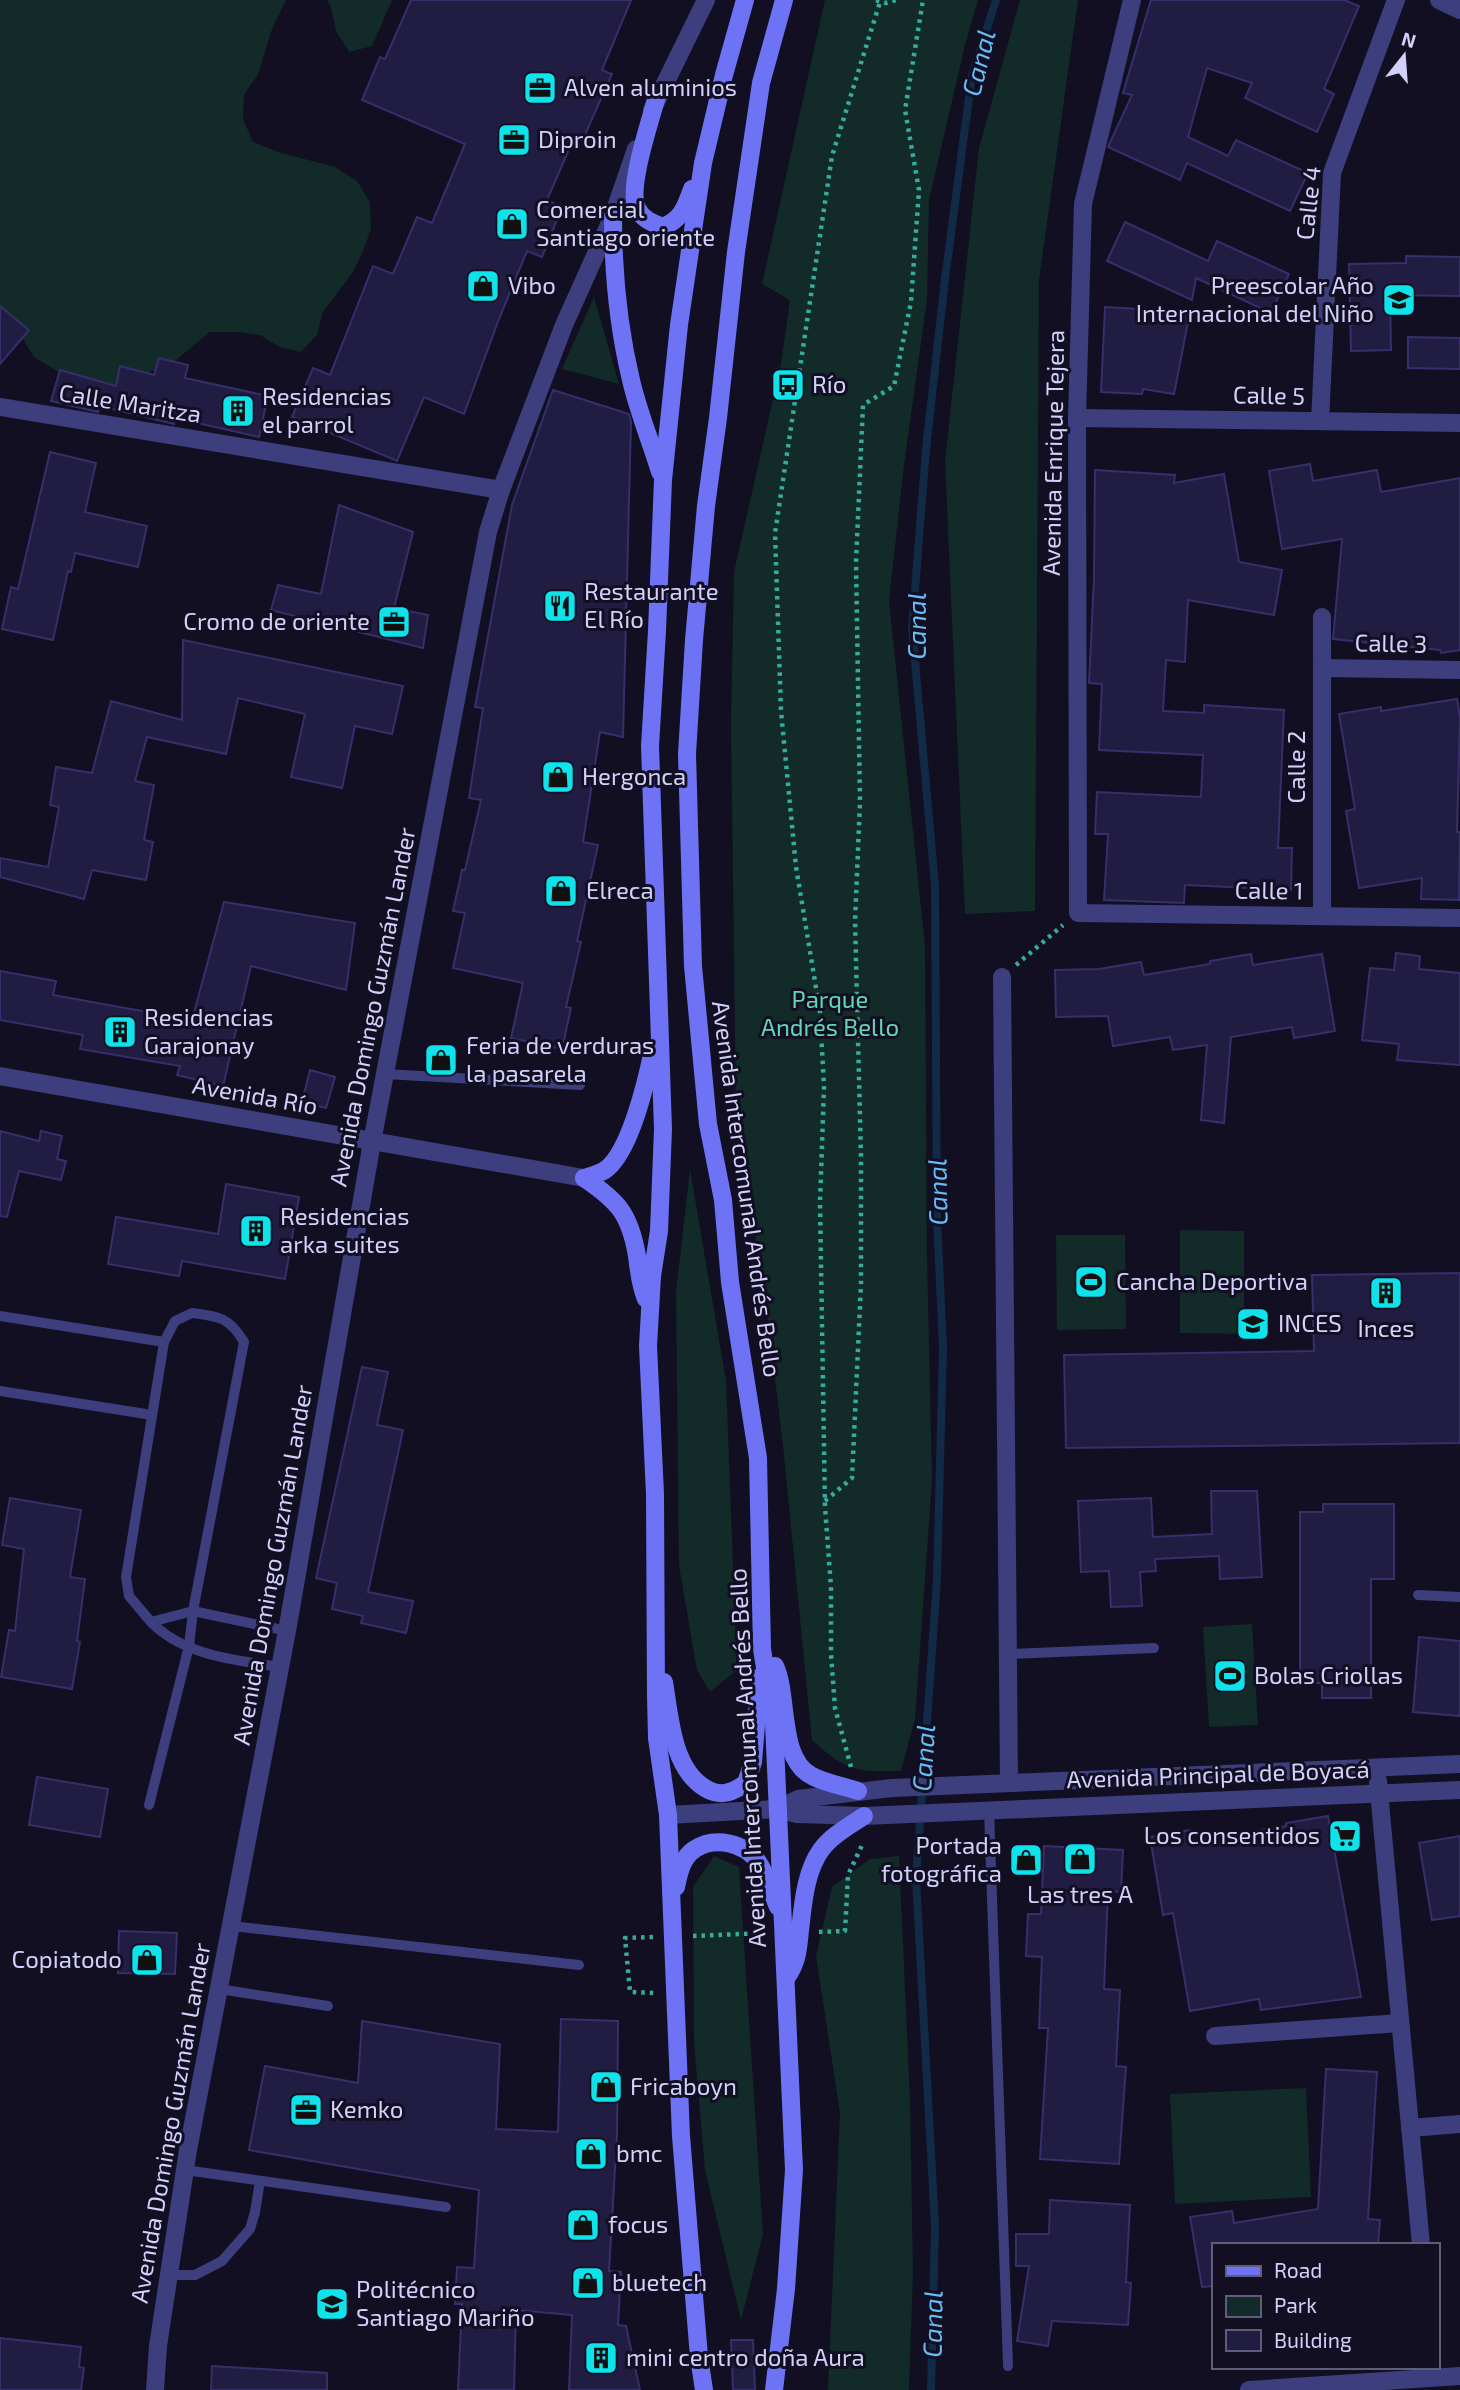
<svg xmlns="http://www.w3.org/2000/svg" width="1460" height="2390" viewBox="0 0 1460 2390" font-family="'Exo 2',sans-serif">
  <rect width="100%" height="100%" fill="#110f21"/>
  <g fill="#122a28">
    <polygon points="0,0 286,0 272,29 258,74 244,95 243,119 253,142 278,152 335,167 357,181 370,202 371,229 363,251 353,272 323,312 317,335 301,352 280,347 260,335 237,332 210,332 170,365 103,388 57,371 34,357 8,315 0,309"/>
    <polygon points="327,0 392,0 372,46 349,52 336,31 331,7"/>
    <path d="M 825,0 L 978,0 L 965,45 L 929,200 L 927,299 L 904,465 L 889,601 L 925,946 L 927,1256 L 932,1480 L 915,1719 L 901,1771 C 856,1772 846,1771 812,1740 L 783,1446 L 768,1320 L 736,1111 L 731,723 L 734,572 L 781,364 L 790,300 L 762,284 Z"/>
    <polygon points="1020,0 1078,0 1039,280 1035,911 965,914 945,461 979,148"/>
    <polygon points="594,297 619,384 562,369"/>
    <polygon points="690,1169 726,1381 737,1670 710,1692 697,1670 679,1566 676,1292"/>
    <polygon points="1180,1230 1244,1231 1244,1334 1180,1333"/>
    <polygon points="1056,1235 1125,1235 1126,1329 1057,1330"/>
    <polygon points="1252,1624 1258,1725 1209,1727 1203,1627"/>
    <polygon points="714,1856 739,1867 763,2234 741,2320 705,2170 694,2042 693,1887"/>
    <polygon points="899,1856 910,2098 913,2271 909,2390 828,2390 840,2113 816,1956 832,1887 870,1859"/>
    <polygon points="1306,2088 1311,2197 1175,2204 1170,2094"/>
  </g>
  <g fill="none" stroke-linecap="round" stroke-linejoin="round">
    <polyline stroke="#112a47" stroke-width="8" points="931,2390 935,2226 916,1879 937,1579 943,1348 937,1219 935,885 912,628 926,449 945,279 972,75 996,0"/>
  </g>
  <g fill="#211c41" stroke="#372f6b" stroke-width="2">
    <polygon points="411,0 631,0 602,70 612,74 584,137 576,133 547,200 562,207 542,257 527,251 499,319 464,414 424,397 397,461 292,417 313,368 330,375 373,266 393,274 417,217 432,223 465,144 362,100 380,57 385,59"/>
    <polygon points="1151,0 1344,0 1359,6 1324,89 1334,94 1317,132 1245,98 1252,83 1207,68 1188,137 1228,156 1236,140 1308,173 1290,211 1187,163 1180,180 1108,147 1132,95 1123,93"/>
    <polygon points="1125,222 1208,261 1217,241 1289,274 1271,313 1196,278 1192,300 1107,261"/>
    <polygon points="1406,256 1460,257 1460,296 1390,295 1391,350 1351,351 1349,264 1406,263"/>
    <polygon points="0,306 29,330 0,364"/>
    <polygon points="1105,307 1190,312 1174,394 1143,389 1142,394 1101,392"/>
    <polygon points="1408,337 1460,338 1460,369 1408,368"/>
    <polygon points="159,358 188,365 185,378 268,396 259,437 175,418 174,424 100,406 98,412 51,401 60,370 116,386 120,366 154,375"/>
    <polygon points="553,390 629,414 631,422 623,737 600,732 583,842 598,845 577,941 581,942 566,1007 571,1008 562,1049 511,1038 523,983 453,968 465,913 453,911 462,870 465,870 481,800 469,798 483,708 475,707 512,505"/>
    <polygon points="50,452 96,463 85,512 147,526 138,567 75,553 71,572 68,571 53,640 2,629 11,587 18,589"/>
    <polygon points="1310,464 1313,481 1377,470 1381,492 1460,478 1460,650 1441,653 1440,650 1333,639 1342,539 1282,549 1269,471"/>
    <polygon points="1095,470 1175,475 1174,483 1224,474 1239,562 1282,570 1274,615 1188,600 1185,662 1166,660 1163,711 1204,713 1204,705 1284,710 1278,848 1292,848 1291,890 1185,885 1184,903 1104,900 1108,834 1095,834 1097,792 1201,797 1203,755 1099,750 1102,684 1089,683 1094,578"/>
    <polygon points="339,505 413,532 394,608 428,615 423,648 271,610 278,585 321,594"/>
    <polygon points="183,640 403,686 392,734 355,726 342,788 291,777 305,714 238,698 226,754 147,737 135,781 154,785 144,840 153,842 146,880 92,870 84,899 0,877 0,858 48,867 59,807 50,805 56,767 92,773 111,701 182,720"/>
    <polygon points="1457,699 1460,718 1457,832 1460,832 1459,900 1421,899 1422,878 1359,888 1346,811 1355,809 1339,714 1381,707 1381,711"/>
    <polygon points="224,902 355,923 346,990 251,966 223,1086 177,1075 180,1066 80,1049 83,1035 0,1020 0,971 56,981 53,995 192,1020"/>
    <polygon points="1396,953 1420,956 1419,969 1460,973 1460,1065 1397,1060 1399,1044 1362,1040 1370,968 1394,970"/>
    <polygon points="1251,954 1253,965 1322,954 1335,1031 1294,1038 1292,1027 1231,1037 1224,1123 1201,1120 1207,1045 1173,1050 1170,1037 1113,1046 1108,1016 1056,1017 1055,970 1099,969 1141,962 1144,975 1210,964 1210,961"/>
    <polygon points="310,1070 335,1077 326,1108 302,1102"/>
    <polygon points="0,1131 39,1141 41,1131 62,1136 57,1159 66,1161 61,1180 19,1171 7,1217 0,1216"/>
    <polygon points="226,1184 299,1197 285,1279 182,1261 179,1276 108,1264 116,1217 218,1234"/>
    <polygon points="1460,1273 1460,1443 1066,1448 1064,1355 1314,1351 1312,1275"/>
    <polygon points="362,1367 388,1372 377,1425 403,1430 368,1592 413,1601 406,1633 361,1623 363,1616 332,1609 337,1583 316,1578"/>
    <polygon points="1211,1491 1257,1491 1262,1577 1220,1579 1219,1556 1155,1559 1156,1571 1140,1572 1142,1606 1111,1607 1109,1571 1081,1572 1078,1501 1151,1498 1153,1537 1212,1534"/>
    <polygon points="10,1498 81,1510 70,1577 85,1579 77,1641 80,1642 72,1689 1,1677 9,1630 15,1631 24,1549 2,1545"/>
    <polygon points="1323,1504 1394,1504 1394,1579 1371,1579 1371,1698 1322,1698 1322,1683 1300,1683 1300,1512 1323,1512"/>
    <polygon points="1419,1637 1460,1641 1460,1716 1413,1712"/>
    <polygon points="37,1777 108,1789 100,1837 29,1825"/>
    <polygon points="1328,1816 1361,1997 1261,2010 1259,1999 1190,2011 1173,1913 1163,1915 1150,1837 1191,1830 1193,1841 1286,1826 1286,1823"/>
    <polygon points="1460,1836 1460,1916 1432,1920 1419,1843"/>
    <polygon points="1044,1846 1123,1850 1121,1892 1108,1891 1104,1989 1120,1990 1116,2066 1126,2067 1119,2164 1040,2159 1048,2028 1039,2028 1042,1957 1026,1956 1028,1914 1041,1914"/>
    <polygon points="119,1931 177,1933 175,1974 118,1973"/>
    <polygon points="561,2019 618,2021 617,2134 609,2271 621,2272 618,2325 626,2326 640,2390 569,2390 572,2315 516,2310 514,2390 458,2390 462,2304 455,2304 457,2267 474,2268 479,2190 249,2150 265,2066 358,2083 362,2021 500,2044 496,2129 558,2132"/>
    <polygon points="1326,2069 1377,2072 1368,2219 1380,2220 1378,2245 1213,2245 1213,2286 1202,2287 1190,2217 1232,2211 1234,2223 1318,2209"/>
    <polygon points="1050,2200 1130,2205 1126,2282 1131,2283 1128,2325 1052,2321 1048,2346 1017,2341 1029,2266 1016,2266 1016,2234 1049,2234"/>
    <polygon points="0,2338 81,2347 79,2367 84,2368 81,2390 0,2390"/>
    <polygon points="731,2340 753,2340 755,2390 733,2390"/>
    <polygon points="212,2366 327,2373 327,2390 211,2390"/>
  </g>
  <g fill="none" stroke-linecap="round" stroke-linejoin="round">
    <g stroke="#36ac9d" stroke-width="4.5" stroke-dasharray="3.5 5" stroke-linecap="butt">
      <polyline points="876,0 886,3 896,0"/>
      <polyline points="1016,965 1063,925"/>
      <polyline points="825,1501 852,1478 861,1284 861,1157 855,921 860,802 856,562 863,405 894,386 911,302 919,190 905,110 923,0"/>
      <polyline points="851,1767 835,1708 831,1654 831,1587 825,1507 820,1203 824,1087 820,1012 796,867 781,711 775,533 832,156 880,2"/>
      <polyline points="819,1932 845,1931 848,1875 863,1843"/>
      <polyline points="693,1936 765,1933"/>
      <polyline points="653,1937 625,1938 630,1992 655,1993"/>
    </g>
    <g stroke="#3c3e7d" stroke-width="10">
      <polyline points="385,1074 580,1085"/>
      <path d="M 192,1313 C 219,1316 230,1318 244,1342 L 193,1611 L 151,1622 L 129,1596 L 126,1577 L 164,1342 L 175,1321 Z"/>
      <polyline points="0,1316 164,1342"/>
      <polyline points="0,1391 152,1415"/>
      <polyline points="1418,1595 1460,1597"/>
      <path d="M 151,1622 C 184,1656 236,1660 280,1667"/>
      <polyline points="1008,1654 1154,1648"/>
      <polyline points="149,1805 189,1646 193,1611 287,1631"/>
      <polyline points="989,1810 1008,2366"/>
      <polyline points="231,1926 579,1965"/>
      <polyline points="219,1989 328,2006"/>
      <polyline points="185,2170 446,2207"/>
      <polyline points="168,2275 195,2275 222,2261 250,2229 255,2212 260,2181"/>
    </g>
    <g stroke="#3c3e7d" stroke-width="18">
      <polyline points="1132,0 1083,204 1077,418 1078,913 1460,918"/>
      <polyline points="1439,0 1460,10"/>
      <polyline points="652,110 706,0"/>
      <polyline points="0,407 501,490"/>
      <polyline points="1077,418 1460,423"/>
      <polyline points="1320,421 1332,173 1396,0"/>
      <polyline points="1322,617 1322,916"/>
      <polyline points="1322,668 1460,670"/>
      <polyline points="1002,977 1009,1783"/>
      <polyline points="0,1076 584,1178"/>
      <polyline points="1378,1781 1421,2245"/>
      <polyline points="778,1809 798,1799 892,1788 1460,1764"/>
      <polyline points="668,1815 778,1809 797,1814 864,1816 1460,1790"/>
      <polyline points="1215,2036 1400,2023"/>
      <polyline points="1410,2128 1460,2124"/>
      <polyline points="155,2390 158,2346 188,2150 287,1631 372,1142 488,532 501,490 564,325 613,216 636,149"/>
      <polyline points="1249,2390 1460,2376"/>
    </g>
    <g stroke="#6e73f6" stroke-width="18">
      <path d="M 657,96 C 651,119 627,188 637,208 C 642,219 652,223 663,227 C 682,219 685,208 692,189"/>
      <path d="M 613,216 C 613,271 618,326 631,380 C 638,411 651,442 660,472"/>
      <path d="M 584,1178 C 590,1176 599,1174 605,1170 C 630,1153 647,1079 653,1050"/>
      <path d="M 584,1178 C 618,1201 630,1214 637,1256 C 639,1271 640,1285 646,1299"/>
      <path d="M 775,1666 C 789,1696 778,1759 812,1776 C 825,1783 843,1786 858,1791"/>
      <path d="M 664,1682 C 670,1717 672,1768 705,1788 C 713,1793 723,1795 732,1791 C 737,1789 742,1786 746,1783 L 753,1762 L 760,1677"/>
      <path d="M 676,1887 C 679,1873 682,1857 695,1849 C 715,1836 745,1843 758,1862 C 767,1875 772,1893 778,1907"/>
      <path d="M 787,1977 C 798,1961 798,1949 800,1930 C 803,1905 805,1872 821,1850 C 831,1836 849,1826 864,1816"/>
      <polyline points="704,2390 699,2357 681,2136 668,1815 657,1738 656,1696 655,1494 648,1346 652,1276 659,1231 663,1129 650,746 657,631 663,480 679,325 703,163 724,75 745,0"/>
      <polyline points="774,2390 786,2289 794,2170 774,1723 762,1649 758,1458 730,1282 723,1200 708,1124 693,966 687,754 694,640 706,506 718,418 736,252 761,83 784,0"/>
    </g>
  </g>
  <defs>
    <symbol id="office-square" viewBox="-11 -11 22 22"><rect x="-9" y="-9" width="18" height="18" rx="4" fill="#0ee3eb" stroke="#110f21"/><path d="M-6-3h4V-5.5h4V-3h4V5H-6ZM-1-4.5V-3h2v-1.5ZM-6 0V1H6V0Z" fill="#111"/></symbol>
    <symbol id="shop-square" viewBox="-11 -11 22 22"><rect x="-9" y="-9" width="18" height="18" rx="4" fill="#0ee3eb" stroke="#110f21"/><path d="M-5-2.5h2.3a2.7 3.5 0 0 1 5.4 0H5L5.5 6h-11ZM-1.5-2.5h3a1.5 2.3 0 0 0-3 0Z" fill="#111"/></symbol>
    <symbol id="school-square" viewBox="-11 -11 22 22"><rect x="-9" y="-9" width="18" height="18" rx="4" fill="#0ee3eb" stroke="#110f21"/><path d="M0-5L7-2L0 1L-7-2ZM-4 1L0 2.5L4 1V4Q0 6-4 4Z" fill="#111"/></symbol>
    <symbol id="bus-square" viewBox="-11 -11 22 22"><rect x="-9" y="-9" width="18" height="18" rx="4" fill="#0ee3eb" stroke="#110f21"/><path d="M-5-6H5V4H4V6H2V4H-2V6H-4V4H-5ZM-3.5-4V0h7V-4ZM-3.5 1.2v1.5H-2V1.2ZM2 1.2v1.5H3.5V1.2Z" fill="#111"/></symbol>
    <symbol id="building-square" viewBox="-11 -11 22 22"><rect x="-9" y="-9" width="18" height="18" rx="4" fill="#0ee3eb" stroke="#110f21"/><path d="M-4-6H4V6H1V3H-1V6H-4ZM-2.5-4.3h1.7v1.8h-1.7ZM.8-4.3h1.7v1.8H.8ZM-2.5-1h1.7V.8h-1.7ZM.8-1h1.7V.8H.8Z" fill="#111"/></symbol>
    <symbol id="restaurant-square" viewBox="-11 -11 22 22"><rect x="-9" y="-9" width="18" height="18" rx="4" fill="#0ee3eb" stroke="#110f21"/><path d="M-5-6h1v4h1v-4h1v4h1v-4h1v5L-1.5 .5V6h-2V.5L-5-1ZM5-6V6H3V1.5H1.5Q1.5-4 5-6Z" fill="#111"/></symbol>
    <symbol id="stadium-square" viewBox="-11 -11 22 22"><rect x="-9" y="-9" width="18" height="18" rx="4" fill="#0ee3eb" stroke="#110f21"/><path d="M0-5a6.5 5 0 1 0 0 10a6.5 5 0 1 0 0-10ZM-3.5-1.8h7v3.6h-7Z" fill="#111"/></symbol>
    <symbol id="university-square" viewBox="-11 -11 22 22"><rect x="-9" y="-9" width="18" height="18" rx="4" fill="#0ee3eb" stroke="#110f21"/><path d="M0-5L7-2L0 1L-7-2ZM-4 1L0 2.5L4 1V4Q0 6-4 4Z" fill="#111"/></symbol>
    <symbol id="supermarket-square" viewBox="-11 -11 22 22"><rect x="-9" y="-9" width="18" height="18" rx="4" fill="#0ee3eb" stroke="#110f21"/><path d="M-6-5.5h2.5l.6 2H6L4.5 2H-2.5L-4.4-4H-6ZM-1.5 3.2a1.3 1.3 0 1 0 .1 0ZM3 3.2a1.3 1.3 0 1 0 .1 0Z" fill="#111"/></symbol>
  </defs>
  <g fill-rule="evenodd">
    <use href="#office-square" x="521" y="69" width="38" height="38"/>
    <use href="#office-square" x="495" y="121" width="38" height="38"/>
    <use href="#shop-square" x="493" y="205" width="38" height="38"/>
    <use href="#shop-square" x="464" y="267" width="38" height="38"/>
    <use href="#school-square" x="1380" y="281" width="38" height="38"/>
    <use href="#bus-square" x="769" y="366" width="38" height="38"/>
    <use href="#building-square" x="219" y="392" width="38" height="38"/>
    <use href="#restaurant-square" x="541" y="587" width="38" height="38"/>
    <use href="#office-square" x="375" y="603" width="38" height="38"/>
    <use href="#shop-square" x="539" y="758" width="38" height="38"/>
    <use href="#shop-square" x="542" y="872" width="38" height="38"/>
    <use href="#building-square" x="101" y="1013" width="38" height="38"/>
    <use href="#shop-square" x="422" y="1041" width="38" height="38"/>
    <use href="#building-square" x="237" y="1212" width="38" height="38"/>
    <use href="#stadium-square" x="1072" y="1263" width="38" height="38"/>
    <use href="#building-square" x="1367" y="1274" width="38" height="38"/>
    <use href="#university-square" x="1234" y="1305" width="38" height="38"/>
    <use href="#stadium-square" x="1211" y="1657" width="38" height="38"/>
    <use href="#supermarket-square" x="1326" y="1817" width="38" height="38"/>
    <use href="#shop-square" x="1061" y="1840" width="38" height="38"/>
    <use href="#shop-square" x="1007" y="1841" width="38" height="38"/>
    <use href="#shop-square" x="128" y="1941" width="38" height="38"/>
    <use href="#shop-square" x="587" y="2068" width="38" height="38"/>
    <use href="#office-square" x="287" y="2091" width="38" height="38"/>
    <use href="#shop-square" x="572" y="2135" width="38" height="38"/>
    <use href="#shop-square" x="564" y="2206" width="38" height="38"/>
    <use href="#shop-square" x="569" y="2264" width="38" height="38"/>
    <use href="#university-square" x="313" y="2285" width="38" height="38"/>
    <use href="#building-square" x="582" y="2339" width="38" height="38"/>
  </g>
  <g text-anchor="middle" stroke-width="6" stroke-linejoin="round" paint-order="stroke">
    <g font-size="24" fill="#d3d1fc" stroke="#110f21" text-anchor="start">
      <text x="564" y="96">Alven aluminios</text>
      <text x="538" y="148">Diproin</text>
      <text x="536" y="218">Comercial<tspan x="536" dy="28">Santiago oriente</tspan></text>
      <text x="508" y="294">Vibo</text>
      <text x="1374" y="294" text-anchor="end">Preescolar Año<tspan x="1374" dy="28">Internacional del Niño</tspan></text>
      <text x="812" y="393">Río</text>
      <text x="262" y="405">Residencias<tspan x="262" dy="28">el parrol</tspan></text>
      <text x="584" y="600">Restaurante<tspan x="584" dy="28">El Río</tspan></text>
      <text x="370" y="630" text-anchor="end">Cromo de oriente</text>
      <text x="582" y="785">Hergonca</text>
      <text x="586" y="899">Elreca</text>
      <text x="144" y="1026">Residencias<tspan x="144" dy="28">Garajonay</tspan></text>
      <text x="466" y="1054">Feria de verduras<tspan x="466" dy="28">la pasarela</tspan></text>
      <text x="280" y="1225">Residencias<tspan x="280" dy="28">arka suites</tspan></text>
      <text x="1116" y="1290">Cancha Deportiva</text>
      <text x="1278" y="1332">INCES</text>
      <text x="1386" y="1337" text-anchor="middle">Inces</text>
      <text x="1254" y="1684">Bolas Criollas</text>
      <text x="1320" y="1844" text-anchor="end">Los consentidos</text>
      <text x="1002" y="1854" text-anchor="end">Portada<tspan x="1002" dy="28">fotográfica</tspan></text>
      <text x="1080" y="1903" text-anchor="middle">Las tres A</text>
      <text x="122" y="1968" text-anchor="end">Copiatodo</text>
      <text x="630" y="2095">Fricaboyn</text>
      <text x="330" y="2118">Kemko</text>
      <text x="616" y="2162">bmc</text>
      <text x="608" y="2233">focus</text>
      <text x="612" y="2291">bluetech</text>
      <text x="356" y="2298">Politécnico<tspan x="356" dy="28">Santiago Mariño</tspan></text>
      <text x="626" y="2366">mini centro doña Aura</text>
    </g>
    <g font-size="24" fill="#d3d1fc" stroke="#110f21">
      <text transform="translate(1309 203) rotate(-84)" y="8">Calle 4</text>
      <text transform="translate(1269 396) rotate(1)" y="8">Calle 5</text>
      <text transform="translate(130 404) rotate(9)" y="8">Calle Maritza</text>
      <text transform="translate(1054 453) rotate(-89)" y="8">Avenida Enrique Tejera</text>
      <text transform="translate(1391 644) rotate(1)" y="8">Calle 3</text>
      <text transform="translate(1297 767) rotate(-90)" y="8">Calle 2</text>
      <text transform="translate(1269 891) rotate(1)" y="8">Calle 1</text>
      <text transform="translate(373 1007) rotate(-79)" y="8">Avenida Domingo Guzmán Lander</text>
      <text transform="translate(255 1096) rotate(10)" y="8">Avenida Río</text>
      <text transform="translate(746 1189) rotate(82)" y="8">Avenida Intercomunal Andrés Bello</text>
      <text transform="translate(273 1565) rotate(-80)" y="8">Avenida Domingo Guzmán Lander</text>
      <text transform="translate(748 1758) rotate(-93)" y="8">Avenida Intercomunal Andrés Bello</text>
      <text transform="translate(1218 1775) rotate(-2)" y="8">Avenida Principal de Boyacá</text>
      <text transform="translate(171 2123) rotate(-80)" y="8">Avenida Domingo Guzmán Lander</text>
    </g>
    <g font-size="24" fill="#62d7b3" stroke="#110f21">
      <text x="830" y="1008">Parque<tspan x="830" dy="28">Andrés Bello</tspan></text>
    </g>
    <g font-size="26" font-style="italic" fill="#66bcf6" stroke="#110f21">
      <text transform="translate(979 63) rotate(-76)" y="9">Canal</text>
      <text transform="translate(917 626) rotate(-90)" y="9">Canal</text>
      <text transform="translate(938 1192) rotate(-91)" y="9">Canal</text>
      <text transform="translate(924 1758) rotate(-86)" y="9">Canal</text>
      <text transform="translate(933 2324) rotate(-89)" y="9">Canal</text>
    </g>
  </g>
  <rect x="1212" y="2243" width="228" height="126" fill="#110f21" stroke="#5f5d79" stroke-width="2"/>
  <rect x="1226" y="2266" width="35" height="10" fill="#6e73f6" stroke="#5f5d79" stroke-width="2"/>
  <text x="1274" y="2278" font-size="21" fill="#d3d1fc">Road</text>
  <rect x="1226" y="2296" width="35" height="21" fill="#122a28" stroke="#5f5d79" stroke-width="2"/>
  <text x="1274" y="2313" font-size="21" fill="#d3d1fc">Park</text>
  <rect x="1226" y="2330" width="35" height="21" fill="#211c41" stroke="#5f5d79" stroke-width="2"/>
  <text x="1274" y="2348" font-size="21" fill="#d3d1fc">Building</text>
  <g transform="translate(1404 56) rotate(17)" stroke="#110f21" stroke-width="5" paint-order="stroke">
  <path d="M0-5L12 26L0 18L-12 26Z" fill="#d3d1fc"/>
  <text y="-10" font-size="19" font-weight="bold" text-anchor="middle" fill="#d3d1fc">N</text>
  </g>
</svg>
